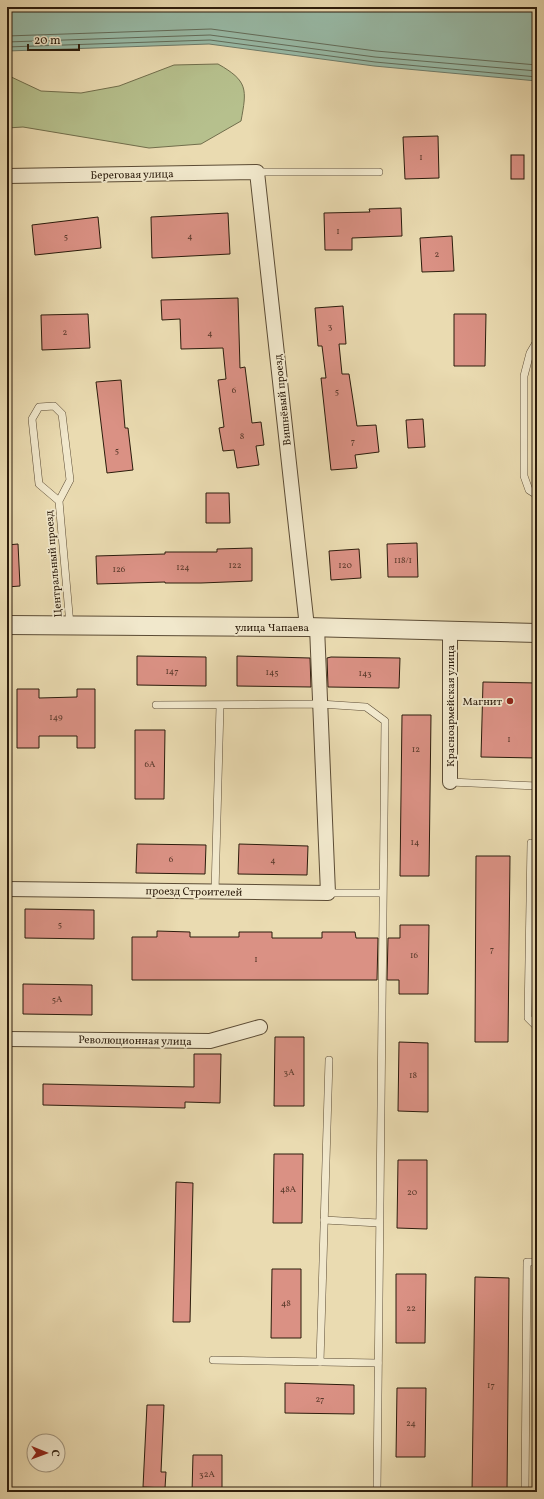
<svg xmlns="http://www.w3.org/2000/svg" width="544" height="1499" viewBox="0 0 544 1499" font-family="Vollkorn,serif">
  <rect width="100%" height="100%" fill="#eadbb1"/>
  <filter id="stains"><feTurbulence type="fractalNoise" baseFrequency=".005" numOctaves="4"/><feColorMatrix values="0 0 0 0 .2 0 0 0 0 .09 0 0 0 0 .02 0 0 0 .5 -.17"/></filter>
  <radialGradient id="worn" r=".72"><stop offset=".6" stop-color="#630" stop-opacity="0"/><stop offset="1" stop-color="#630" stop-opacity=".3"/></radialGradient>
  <path fill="#b6c08d" stroke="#716e4c" d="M 218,64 C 248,81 247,89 241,121 L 201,144 L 149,148 L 23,127 L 7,128 L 7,75 L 41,91 L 81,93 L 119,86 L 174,65 Z"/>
  <polygon fill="#98bba8" stroke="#6d7b6a" points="7,7 537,7 537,81 374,66 209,44 7,51"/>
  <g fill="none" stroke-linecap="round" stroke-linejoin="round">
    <g stroke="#626c5a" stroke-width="1">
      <polyline points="7,36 211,29 376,51 537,65"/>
      <polyline points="7,42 210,35 375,57 537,71"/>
      <polyline points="7,47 210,40 375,62 537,77"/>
    </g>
  </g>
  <g fill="#da9184" stroke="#2c1c0c">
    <polygon points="438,136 439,178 405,179 403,137"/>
    <rect x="511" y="155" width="13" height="24"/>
    <polygon points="401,208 402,236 352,238 352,250 325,250 324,213 370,212 369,209"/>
    <polygon points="228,213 230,254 152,258 151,217"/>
    <polygon points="98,217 101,248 35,255 32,225"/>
    <polygon points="452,236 454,271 422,272 420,238"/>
    <polygon points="238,298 240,368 245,367 252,423 261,422 264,445 256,446 259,465 237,468 234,450 223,451 219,428 224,427 218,380 226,379 223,348 181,349 180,319 162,320 161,300"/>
    <polygon points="343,306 346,344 339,344 342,374 349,374 357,426 376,425 379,452 355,455 357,468 331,470 321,378 326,378 322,346 318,346 315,308"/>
    <polygon points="88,314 90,348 42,350 41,315"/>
    <polygon points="454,314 486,314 485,366 454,366"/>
    <polygon points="121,380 125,428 128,428 133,470 107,473 96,382"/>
    <polygon points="423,419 425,447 408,448 406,420"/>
    <polygon points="206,493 229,493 230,523 206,523"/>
    <polygon points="417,543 418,577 388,577 387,544"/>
    <polygon points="18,544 20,586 7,587 7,545"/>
    <polygon points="252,548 252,581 201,583 165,583 165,582 97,584 96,556 165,554 165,552 217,552 217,549"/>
    <polygon points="359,549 361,578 331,580 329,551"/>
    <polygon points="137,656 206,657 206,686 137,685"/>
    <polygon points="237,656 310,658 311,687 237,686"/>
    <polygon points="331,657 400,658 399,688 328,687 327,658"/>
    <polygon points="483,682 537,683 537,758 481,757"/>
    <polygon points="17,689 39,689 39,698 77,697 77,689 95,689 95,748 77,748 77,736 39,736 39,748 17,748"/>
    <polygon points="402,715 431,715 429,876 400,876"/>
    <polygon points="135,730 165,730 164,799 135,799"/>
    <polygon points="137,844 206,845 205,874 136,873"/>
    <polygon points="239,844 308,846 307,875 238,874"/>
    <polygon points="476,856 510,856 508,1042 475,1042"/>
    <polygon points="25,909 94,910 94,939 25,938"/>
    <polygon points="400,925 429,925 428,994 399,994 399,980 387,980 388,938 400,938"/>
    <polygon points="157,931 190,932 190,937 239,937 239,932 272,932 272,938 322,938 322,932 355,932 356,938 378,938 377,980 132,980 132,937 157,937"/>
    <polygon points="23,984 92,985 92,1015 23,1014"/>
    <polygon points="275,1037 304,1037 304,1106 274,1106"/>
    <polygon points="399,1042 428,1043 428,1112 398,1111"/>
    <polygon points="194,1054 221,1054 220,1103 185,1102 185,1108 43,1105 43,1084 194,1087"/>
    <polygon points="274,1154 303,1154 302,1223 273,1223"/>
    <polygon points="398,1160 427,1160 427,1229 397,1228"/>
    <polygon points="176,1182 193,1183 190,1322 173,1322"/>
    <polygon points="272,1269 301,1269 301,1338 271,1338"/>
    <polygon points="396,1274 426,1274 425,1343 396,1343"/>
    <polygon points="475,1277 509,1278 507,1492 472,1492"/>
    <polygon points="285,1383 354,1385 354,1414 285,1413"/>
    <polygon points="397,1388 426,1388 425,1457 396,1457"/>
    <polygon points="147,1405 164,1405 161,1472 166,1472 165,1488 143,1487"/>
    <polygon points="193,1455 222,1455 222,1492 192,1492"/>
  </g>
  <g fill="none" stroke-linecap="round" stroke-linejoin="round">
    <defs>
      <g id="service">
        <polyline points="257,172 379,172"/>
        <polyline points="537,341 530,353 524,376 524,476 529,490 537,495"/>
        <polyline points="59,501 39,484 32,419 39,407 54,406 62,414 70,480 59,501 70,625"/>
        <polyline points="156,705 320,704 366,707 385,721 377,1492"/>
        <polyline points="450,782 537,786"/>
        <polyline points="531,843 528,1018 535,1025 537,1025"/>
        <polyline points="215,892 220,706"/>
        <polyline points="328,893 382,893"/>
        <polyline points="324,1220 379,1223"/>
        <polyline points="213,1360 378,1363"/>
        <polyline points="320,1362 329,1060"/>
        <polyline points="525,1492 527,1262 537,1262"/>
      </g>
      <g id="minor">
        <polyline points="7,176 257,172 307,627"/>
        <polyline points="450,631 450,782"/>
        <polyline points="7,889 328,893 317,627"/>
        <polyline points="7,1039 210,1041 260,1027"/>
      </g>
      <polyline id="tertiary" points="7,625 307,627 537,633"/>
    </defs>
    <use href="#service" stroke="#5c4c35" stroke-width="8"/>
    <use href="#minor" stroke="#5c4c35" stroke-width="16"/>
    <use href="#tertiary" stroke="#5c4c35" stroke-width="20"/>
    <use href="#service" stroke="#f1e8cc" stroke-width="7"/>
    <use href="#minor" stroke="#f1e8cc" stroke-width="14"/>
    <use href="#tertiary" stroke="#f1e8cc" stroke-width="18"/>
  </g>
  <circle fill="#8f2418" stroke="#f1e8cc" stroke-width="1.5" cx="510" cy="701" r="4"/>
  <g text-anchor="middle" stroke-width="3.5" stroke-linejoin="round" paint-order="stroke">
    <g font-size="9" fill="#58392a">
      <text x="421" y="160">1</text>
      <text x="338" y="234">1</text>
      <text x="66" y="239">5</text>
      <text x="190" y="239">4</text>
      <text x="437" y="257">2</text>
      <text x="330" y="329">3</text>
      <text x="65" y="335">2</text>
      <text x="210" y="336">4</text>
      <text x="234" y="393">6</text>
      <text x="337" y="394">5</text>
      <text x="242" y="439">8</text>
      <text x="353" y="444">7</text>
      <text x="117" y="453">5</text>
      <text x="403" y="563">118/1</text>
      <text x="235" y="568">122</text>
      <text x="345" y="568">120</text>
      <text x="183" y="570">124</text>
      <text x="119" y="572">126</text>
      <text x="172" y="674">147</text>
      <text x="272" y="675">145</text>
      <text x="365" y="676">143</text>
      <text x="56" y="720">149</text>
      <text x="509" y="742">1</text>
      <text x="416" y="752">12</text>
      <text x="150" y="767">6А</text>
      <text x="415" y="845">14</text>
      <text x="171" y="862">6</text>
      <text x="273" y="863">4</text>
      <text x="60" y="927">5</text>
      <text x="492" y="952">7</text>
      <text x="414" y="958">16</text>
      <text x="256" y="962">1</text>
      <text x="57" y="1002">5А</text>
      <text x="289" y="1075">3А</text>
      <text x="413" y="1078">18</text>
      <text x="288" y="1192">48А</text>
      <text x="412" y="1195">20</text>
      <text x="286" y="1306">48</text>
      <text x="411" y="1311">22</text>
      <text x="491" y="1388">17</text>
      <text x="320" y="1402">27</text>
      <text x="411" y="1426">24</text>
      <text x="207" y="1477">32А</text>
    </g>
    <g font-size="11" fill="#2c1c0c" stroke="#f1e8cc">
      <text transform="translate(132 174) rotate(-1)" y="4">Береговая улица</text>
      <text transform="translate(282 400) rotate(-96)" y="4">Вишнёвый проезд</text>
      <text transform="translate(53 564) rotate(-95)" y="4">Центральный проезд</text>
      <text x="272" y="631">улица Чапаева</text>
      <text transform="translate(450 706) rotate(-90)" y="4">Красноармейская улица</text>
      <text transform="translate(194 891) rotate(1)" y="4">проезд Строителей</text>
      <text transform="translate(135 1040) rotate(1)" y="4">Революционная улица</text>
    </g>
    <g font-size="11" fill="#2c1c0c" stroke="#f1e8cc" text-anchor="end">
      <text x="502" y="705">Магнит</text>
    </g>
  </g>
  <rect width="544" height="1499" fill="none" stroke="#eadbb1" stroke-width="24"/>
  <rect x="8" y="8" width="528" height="1483" fill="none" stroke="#2c1c0c" stroke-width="2"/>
  <rect x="12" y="12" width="520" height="1475" fill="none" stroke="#2c1c0c"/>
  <g transform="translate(46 1453) rotate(91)"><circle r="19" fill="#f1e8cc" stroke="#a2967f"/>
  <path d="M0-3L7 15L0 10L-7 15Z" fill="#8f2418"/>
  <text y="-6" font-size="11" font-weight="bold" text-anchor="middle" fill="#2c1c0c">С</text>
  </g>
  <path d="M28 44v6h51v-6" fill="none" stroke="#2c1c0c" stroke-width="2"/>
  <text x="34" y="44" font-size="12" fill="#2c1c0c" stroke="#f1e8cc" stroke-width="3" paint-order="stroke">20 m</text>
  <rect width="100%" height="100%" filter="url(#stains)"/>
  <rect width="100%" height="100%" fill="url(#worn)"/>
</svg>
